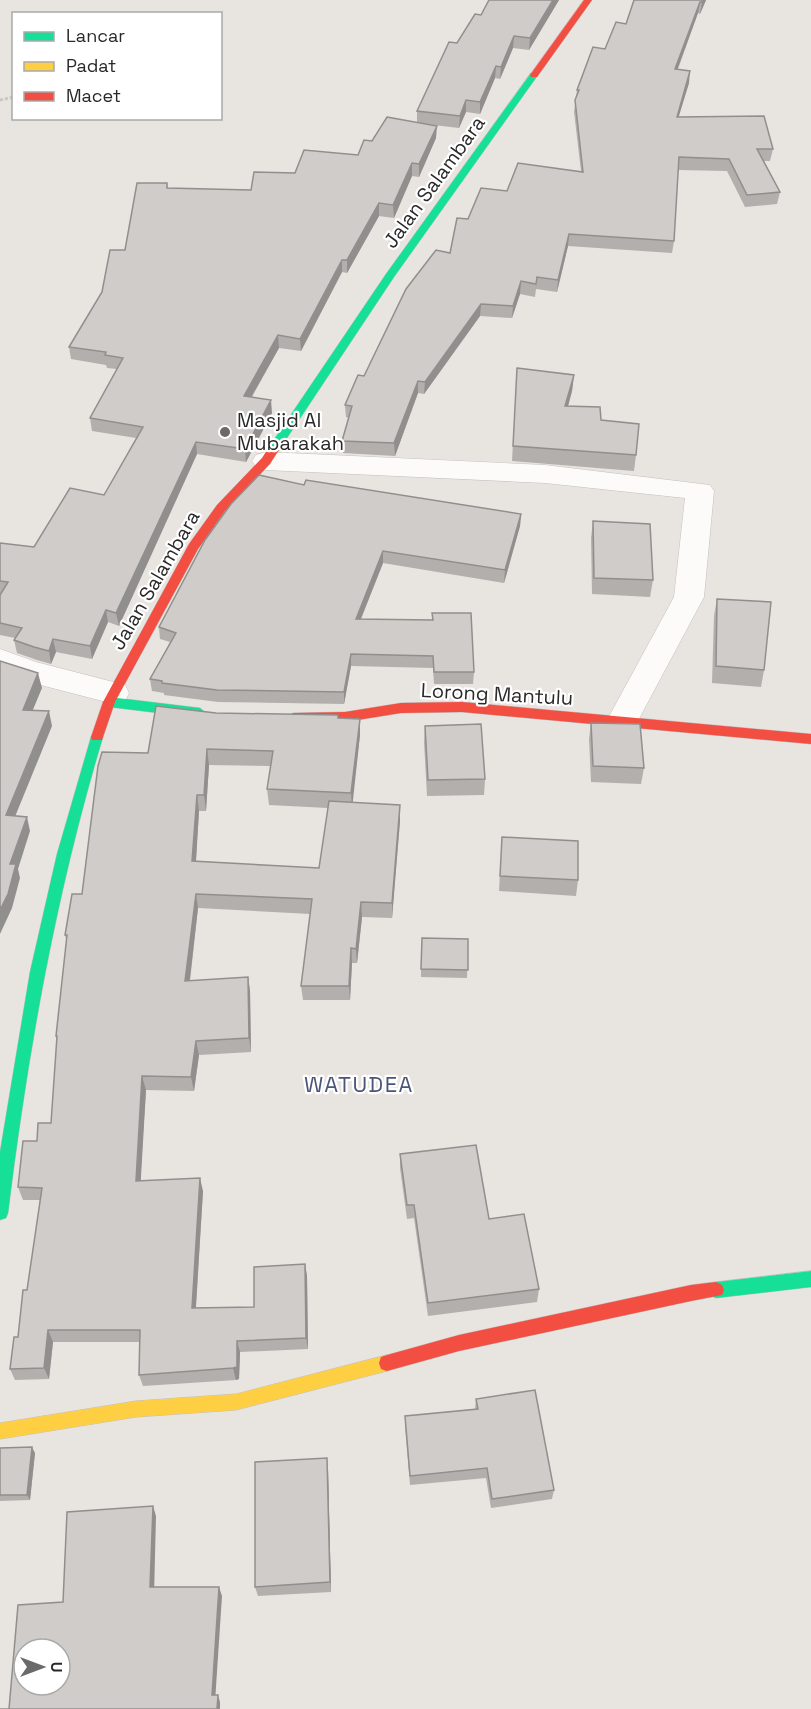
<svg xmlns="http://www.w3.org/2000/svg" width="811" height="1709" viewBox="0 0 811 1709" font-family="'Space Grotesk',sans-serif">
  <rect width="100%" height="100%" fill="#e8e4e0"/>
  <g fill="none" stroke-linecap="round" stroke-linejoin="round">
    <defs>
      <g id="street">
        <polygon points="266,452 545,465 710,485 714,491 704,597 633,730 622,733 611,730 606,722 674,597 685,498 545,483 266,470 256,467 252,461 256,455"/>
        <polygon points="0,649 36,662 125,685 129,693 125,701 114,704 29,682 0,672"/>
      </g>
      <g id="fast">
        <polygon points="531,73 538,75 394,277 277,453 269,453 269,447 386,274"/>
        <polygon points="109,697 200,708 206,713 200,718 109,707 103,702"/>
        <path d="M 97,732 L 103,737 C 56,893 28,1051 8,1213 L 6,1218 L 0,1220 L 0,1152 L 30,972 L 57,854 L 91,737 Z"/>
        <polygon points="811,1271 811,1287 716,1298 710,1295 708,1290 710,1285 716,1282"/>
      </g>
      <polygon id="slow" points="387,1355 393,1357 395,1363 393,1369 387,1371 236,1410 136,1417 0,1439 0,1423 136,1401 236,1394"/>
      <g id="jam">
        <polygon points="584,0 592,0 537,77 531,77 530,75"/>
        <polygon points="273,446 279,450 270,464 225,511 198,549 115,702 103,737 102,740 92,740 91,737 103,702 189,544 217,505 262,458 269,447"/>
        <polygon points="462,702 811,734 811,744 462,712 401,713 345,722 293,723 287,718 293,713 345,712 401,703"/>
        <polygon points="716,1282 722,1285 724,1290 722,1295 691,1301 459,1351 387,1371 381,1369 379,1363 381,1357 387,1355 459,1335 691,1285"/>
      </g>
    </defs>
    <use href="#street" stroke="#c2c0c1" stroke-width="1"/>
    <use href="#fast" stroke="#c2c0c1" stroke-width="1"/>
    <use href="#slow" stroke="#c2c0c1" stroke-width="1"/>
    <use href="#jam" stroke="#c2c0c1" stroke-width="1"/>
    <polyline stroke="#c6c6c5" stroke-width="3" stroke-dasharray="3 2" stroke-linecap="butt" points="0,100 14,97"/>
    <use href="#street" fill="#fcfbfa" fill-rule="evenodd"/>
    <use href="#fast" fill="#16e098" fill-rule="evenodd"/>
    <use href="#slow" fill="#ffcf43" fill-rule="evenodd"/>
    <use href="#jam" fill="#f24e42" fill-rule="evenodd"/>
  </g>
  <g fill="#b2afad" fill-rule="evenodd">
    <polygon points="489,0 559,0 529,50 513,48 500,79 495,78 480,114 466,112 459,128 425,124 436,138 419,177 412,176 394,218 379,216 347,273 342,272 301,351 279,348 252,397 272,413 246,462 197,454 119,626 108,622 92,659 56,652 51,664 37,660 17,653 14,640 15,638 0,635 0,595 1,593 0,593 0,543 34,547 104,495 136,438 92,431 90,418 117,369 107,368 106,365 71,359 69,347 102,292 125,250 167,183 168,188 251,190 295,173 358,155 372,141 417,123 417,111 457,43 481,15"/>
    <polygon points="634,0 706,0 700,14 698,13 678,69 689,83 678,117 773,149 770,161 764,161 780,192 777,204 745,207 727,171 678,170 674,241 672,253 568,246 557,292 536,289 535,297 520,294 512,318 480,316 424,394 418,393 395,456 343,453 342,441 349,418 346,417 345,405 450,253 468,219 507,191 581,171 574,112 577,90 605,49 626,24"/>
    <polygon points="517,368 574,375 572,391 568,406 601,420 636,455 634,471 512,461"/>
    <polygon points="304,485 521,514 520,526 504,583 383,563 361,619 474,672 473,684 434,684 433,668 351,666 344,704 218,702 164,695 164,693 152,691 150,679 170,642 160,639 159,627"/>
    <polygon points="593,521 653,580 650,597 592,594 591,538"/>
    <polygon points="717,599 764,670 761,687 712,683 714,616"/>
    <path d="M 216,713 L 360,719 L 360,735 L 352,803 L 400,821 L 392,918 L 362,917 L 357,963 L 352,963 L 350,1000 L 303,1000 L 301,986 L 310,914 L 198,908 L 190,981 L 248,977 L 250,991 L 251,1052 L 199,1055 L 194,1091 L 146,1090 L 140,1181 L 203,1191 L 196,1308 L 254,1307 L 305,1264 L 307,1276 L 308,1349 L 240,1352 L 239,1379 L 236,1380 L 143,1386 L 139,1375 L 140,1342 L 53,1342 L 49,1379 L 15,1380 L 10,1369 L 18,1337 L 27,1290 L 40,1200 L 23,1200 L 18,1187 L 37,1141 L 51,1123 L 57,1041 L 56,1036 L 67,943 L 65,935 L 82,894 L 148,753 ZM 209,765 L 271,766 L 267,789 L 269,805 L 328,808 L 319,868 L 196,861 L 199,811 L 206,811 Z"/>
    <polygon points="591,723 644,768 641,784 591,782 589,739"/>
    <polygon points="425,726 485,779 484,795 427,796 424,742"/>
    <polygon points="502,837 578,880 576,896 499,891"/>
    <polygon points="468,939 467,978 421,977 421,969"/>
    <polygon points="400,1154 489,1219 539,1289 537,1302 428,1316 414,1218 407,1219 400,1168"/>
    <polygon points="476,1399 554,1490 552,1499 491,1508 486,1478 410,1485 405,1426 405,1416 475,1409"/>
    <polygon points="0,1448 35,1453 30,1500 0,1501"/>
    <polygon points="328,1469 331,1592 258,1596 255,1587"/>
  </g>
  <g fill="#918f8d">
    <polygon points="553,0 559,0 529,50 530,38"/>
    <polygon points="703,0 706,0 700,14 702,2"/>
    <polygon points="700,2 698,13 673,81 675,69"/>
    <polygon points="514,36 513,48 500,79 501,67"/>
    <polygon points="496,66 495,78 480,114 480,102"/>
    <polygon points="690,71 689,83 675,129 677,117"/>
    <polygon points="466,100 466,112 459,128 460,116"/>
    <polygon points="437,126 436,138 419,177 419,164"/>
    <polygon points="412,163 412,176 394,218 393,205"/>
    <polygon points="379,203 379,216 347,273 347,260"/>
    <polygon points="569,234 568,246 557,292 558,280"/>
    <polygon points="342,260 342,272 301,351 300,339"/>
    <polygon points="521,281 520,294 512,318 513,306"/>
    <polygon points="481,304 480,316 424,394 425,382"/>
    <polygon points="278,335 279,348 245,408 244,396"/>
    <polygon points="574,375 572,391 564,421 565,406"/>
    <polygon points="418,381 418,393 395,456 394,443"/>
    <polygon points="271,400 272,413 246,462 245,449"/>
    <polygon points="196,442 197,454 119,626 116,613"/>
    <polygon points="521,514 520,526 504,583 505,570"/>
    <polygon points="383,551 383,563 356,631 356,619"/>
    <polygon points="106,610 108,622 92,659 90,646"/>
    <polygon points="53,639 56,652 51,664 49,651"/>
    <polygon points="351,654 351,666 344,704 344,692"/>
    <polygon points="38,673 42,688 27,724 23,710"/>
    <polygon points="49,711 52,726 10,829 6,815"/>
    <polygon points="360,719 360,735 352,809 351,793"/>
    <polygon points="207,749 209,765 206,811 204,795"/>
    <polygon points="197,795 199,811 195,876 192,861"/>
    <polygon points="400,805 400,821 392,918 392,903"/>
    <polygon points="27,817 30,831 18,869 20,878 12,908 0,934 0,910 10,864"/>
    <polygon points="196,894 198,908 188,995 185,981"/>
    <polygon points="361,902 362,917 357,963 356,949"/>
    <polygon points="351,948 352,963 350,1000 349,986"/>
    <polygon points="248,977 250,991 251,1052 249,1038"/>
    <polygon points="196,1041 199,1055 194,1091 191,1077"/>
    <polygon points="142,1076 146,1090 140,1194 136,1181"/>
    <polygon points="200,1178 203,1191 195,1320 192,1308"/>
    <polygon points="305,1264 307,1276 308,1349 306,1338"/>
    <polygon points="48,1330 53,1342 49,1379 44,1368"/>
    <polygon points="237,1341 240,1352 239,1379 236,1380 233,1368"/>
    <polygon points="32,1447 35,1453 30,1500 27,1495"/>
    <polygon points="327,1458 328,1469 331,1592 330,1582"/>
    <polygon points="153,1506 156,1516 154,1596 150,1587"/>
    <polygon points="219,1587 222,1596 215,1702 212,1695"/>
    <polygon points="218,1695 220,1702 220,1709 217,1709"/>
  </g>
  <g fill="#cfccc9" stroke="#918f8d" stroke-width="1.5" fill-rule="evenodd">
    <polygon points="489,0 553,0 530,38 514,36 501,67 496,66 480,102 466,100 460,116 417,111 449,42 457,43 475,14 481,15"/>
    <polygon points="634,0 703,0 702,2 700,2 675,69 690,71 677,117 764,116 773,149 757,149 780,192 747,195 729,159 679,157 674,241 569,234 558,280 537,277 536,284 521,281 513,306 481,304 425,382 418,381 394,443 342,441 352,406 345,405 358,375 364,376 406,289 436,250 450,253 457,218 468,219 481,188 507,191 518,163 583,172 575,100 579,90 577,90 593,47 605,49 616,22 626,24"/>
    <polygon points="387,117 437,126 419,164 412,163 393,205 379,203 347,260 342,260 300,339 278,335 244,396 271,400 245,449 196,442 116,613 106,610 90,646 53,639 49,651 34,647 14,640 22,628 0,623 0,595 8,582 0,581 0,543 34,547 70,488 104,495 143,427 90,418 123,358 105,355 106,352 69,347 102,292 110,250 125,250 137,183 167,183 167,188 251,190 254,172 295,173 304,150 358,155 364,140 372,141"/>
    <polygon points="517,368 574,375 565,406 600,407 601,420 639,424 636,455 513,446"/>
    <polygon points="259,475 304,485 306,480 521,514 505,570 383,551 356,619 433,620 432,613 471,613 474,672 434,672 433,656 351,654 344,692 217,690 162,683 162,681 150,679 176,633 159,627 205,540 231,504"/>
    <polygon points="593,521 650,524 653,580 594,578"/>
    <polygon points="717,599 771,602 764,670 716,666"/>
    <polygon points="0,661 38,673 23,710 49,711 6,815 27,817 10,864 16,864 8,894 0,910"/>
    <polygon points="156,706 216,713 338,715 338,718 360,719 351,793 267,789 273,751 207,749 204,795 197,795 192,861 319,868 329,801 400,805 392,903 361,902 356,949 351,948 349,986 301,986 312,899 196,894 185,981 248,977 249,1038 196,1041 191,1077 142,1076 136,1181 200,1178 192,1308 254,1307 254,1267 305,1264 306,1338 237,1341 237,1367 233,1368 139,1375 140,1330 48,1330 44,1368 10,1369 14,1337 18,1337 23,1290 27,1290 42,1188 18,1187 23,1141 37,1141 38,1123 51,1123 57,1036 56,1036 67,935 65,935 72,894 82,894 98,766 102,752 148,753"/>
    <polygon points="591,723 640,724 644,768 593,766"/>
    <polygon points="481,724 485,779 428,780 425,726"/>
    <polygon points="502,837 578,841 578,880 500,876"/>
    <polygon points="422,938 468,939 468,970 421,969"/>
    <polygon points="476,1145 489,1219 524,1214 539,1289 428,1303 414,1205 407,1205 400,1154"/>
    <polygon points="535,1390 554,1490 492,1499 487,1468 410,1476 405,1416 478,1409 476,1399"/>
    <polygon points="32,1447 27,1495 0,1495 0,1448"/>
    <polygon points="327,1458 330,1582 255,1587 255,1462"/>
    <path d="M 153,1506 L 150,1587 L 219,1587 L 212,1695 L 218,1695 L 217,1709 L 0,1709 L 9,1709 L 18,1605 L 63,1602 L 67,1512 ZM 24,1649 L 60,1649 L 60,1685 L 24,1685 Z"/>
  </g>
  <circle fill="#6c6a69" stroke="#fff" stroke-width="2" cx="225" cy="432" r="6"/>
  <g text-anchor="middle" stroke-width="4.5" stroke-linejoin="round" paint-order="stroke">
    <g font-size="20" fill="#292929" stroke="#fff">
      <text transform="translate(434 182) rotate(-54)" y="7">Jalan Salambara</text>
      <text transform="translate(155 580) rotate(-60)" y="7">Jalan Salambara</text>
      <text transform="translate(497 694) rotate(3)" y="7">Lorong Mantulu</text>
    </g>
    <g font-size="20" fill="#292929" stroke="#fff" text-anchor="start">
      <text x="237" y="427">Masjid Al<tspan x="237" dy="23">Mubarakah</tspan></text>
    </g>
    <g font-size="22" letter-spacing="1.5" fill="#4c5578" stroke="#fff">
      <text x="359" y="1092">WATUDEA</text>
    </g>
  </g>
  <rect x="12" y="12" width="210" height="108" fill="#ffffff" stroke="#a9a9a9" stroke-width="1.5"/>
  <rect x="24" y="32" width="30" height="9" fill="#16e098" stroke="#a9a9a9" stroke-width="1.5"/>
  <text x="66" y="42" font-size="18" fill="#292929">Lancar</text>
  <rect x="24" y="62" width="30" height="9" fill="#ffcf43" stroke="#a9a9a9" stroke-width="1.5"/>
  <text x="66" y="72" font-size="18" fill="#292929">Padat</text>
  <rect x="24" y="92" width="30" height="9" fill="#f24e42" stroke="#a9a9a9" stroke-width="1.5"/>
  <text x="66" y="102" font-size="18" fill="#292929">Macet</text>
  <g transform="translate(42 1667) rotate(90)"><circle r="28" fill="#ffffff" stroke="#a9a9a9" stroke-width="1.5"/>
  <path d="M0-4.5L10 22L0 15L-10 22Z" fill="#6c6a69"/>
  <text y="-9" font-size="16" font-weight="bold" text-anchor="middle" fill="#292929">U</text>
  </g>
</svg>
